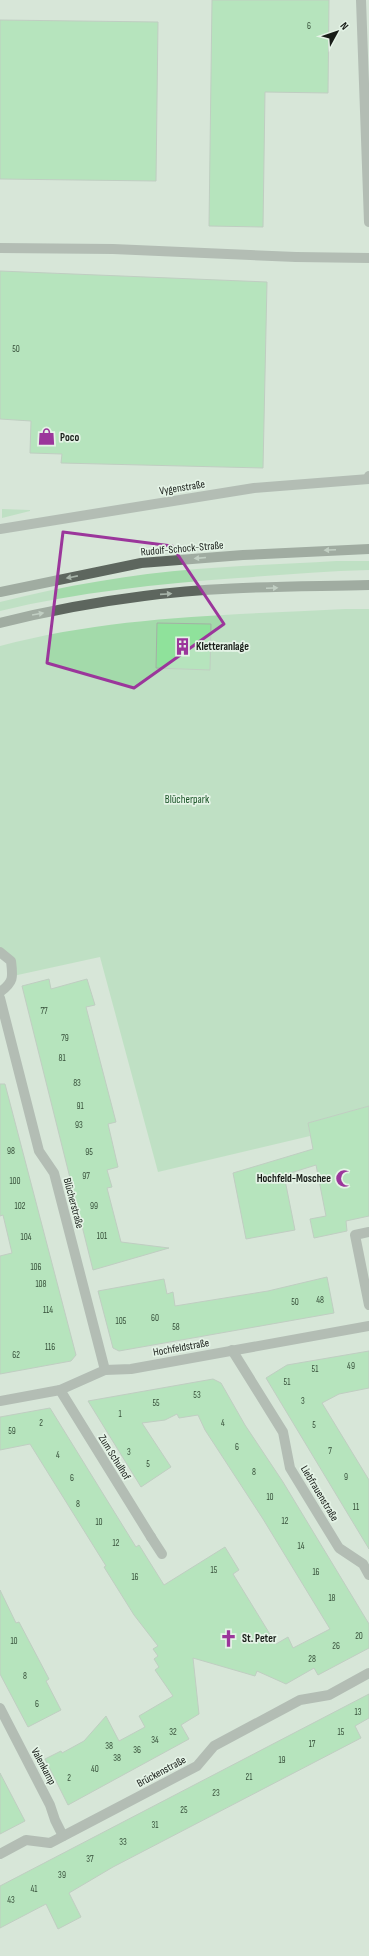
<svg xmlns="http://www.w3.org/2000/svg" width="369" height="1956" viewBox="0 0 369 1956" font-family="'Sofia Sans Condensed',sans-serif">
  <rect width="100%" height="100%" fill="#d7e6d8"/>
  <g fill="#a3daaa">
    <polygon points="2,509 30,510 30,511 2,518"/>
    <path d="M 336,561 L 369,561 L 369,570 C 325,571 282,575 238,578 C 158,584 78,592 0,611 L 0,602 C 64,586 131,574 197,569 C 243,565 290,564 336,561 Z"/>
    <path d="M 345,609 L 369,609 L 369,1106 L 308,1123 L 310,1136 L 158,1172 L 100,957 L 13,976 L 11,961 L 0,952 L 0,646 C 112,616 229,615 345,609 Z"/>
  </g>
  <g fill="#8fe29b" stroke="#a3b1a5">
    <polygon points="212,0 329,0 328,93 265,92 263,227 209,226"/>
    <polygon points="0,20 158,22 156,181 0,179"/>
    <polygon points="0,271 267,282 263,468 61,463 62,454 30,453 31,421 0,419"/>
    <polygon points="157,623 211,624 210,670 156,668"/>
    <polygon points="49,979 51,989 87,979 95,1005 86,1007 116,1122 108,1124 118,1167 107,1170 112,1187 107,1188 121,1242 169,1248 93,1270 22,986"/>
    <polygon points="0,1084 5,1084 76,1355 71,1361 0,1374 0,1256 12,1253 3,1215 0,1216"/>
    <polygon points="369,1106 369,1216 346,1221 347,1231 314,1238 310,1219 326,1216 316,1165 284,1175 295,1230 246,1239 233,1173 313,1149 308,1123"/>
    <polygon points="327,1277 334,1313 119,1351 113,1348 98,1291 164,1279 167,1294 173,1292 175,1306 268,1291"/>
    <polygon points="369,1351 369,1388 339,1394 322,1403 369,1480 369,1549 266,1378 287,1365"/>
    <polygon points="213,1379 221,1383 245,1425 283,1482 369,1624 369,1648 318,1675 314,1668 286,1684 257,1671 255,1676 193,1658 199,1714 181,1725 189,1739 68,1805 45,1759 61,1751 62,1753 84,1741 106,1716 119,1741 145,1727 139,1716 173,1696 155,1670 159,1667 154,1659 158,1656 153,1649 158,1646 134,1615 104,1567 106,1566 30,1444 0,1450 0,1417 50,1408 136,1547 139,1545 164,1585 225,1547 239,1570 233,1574 276,1644 288,1637 293,1648 330,1629 263,1519 205,1430 198,1415 179,1418 177,1414 165,1420 142,1423 171,1467 141,1487 88,1401"/>
    <polygon points="0,1590 16,1623 19,1622 49,1679 46,1681 61,1710 28,1727 0,1674"/>
    <polygon points="369,1694 369,1718 355,1726 361,1738 113,1867 69,1893 81,1917 58,1929 46,1904 0,1928 0,1886"/>
    <polygon points="0,1773 25,1821 0,1834"/>
  </g>
  <g fill="none" stroke-linecap="round" stroke-linejoin="round">
    <g stroke="#878d88" stroke-width="10">
      <polyline points="361,0 369,222"/>
      <polyline points="0,248 113,249 296,257"/>
      <polyline points="0,529 254,488 369,479"/>
      <polyline points="369,1232 355,1235 369,1305"/>
      <polyline points="151,1537 162,1554"/>
    </g>
    <g stroke="#878d88" stroke-width="10">
      <polyline points="296,257 369,258"/>
      <polyline points="369,479 369,476"/>
      <path d="M 0,952 L 11,961 C 13,977 14,982 0,992"/>
      <polyline points="0,998 39,1151 54,1173 105,1370"/>
      <polyline points="232,1350 283,1432 290,1468 339,1548 363,1564 369,1575"/>
      <polyline points="60,1390 151,1537"/>
      <polyline points="0,1401 60,1390 105,1370 131,1369 369,1326"/>
      <polyline points="0,1708 50,1805 55,1820 63,1836"/>
      <polyline points="0,1854 26,1840 50,1843 197,1766 214,1746 300,1700 329,1695 369,1673"/>
    </g>
    <g stroke="#5d665e" stroke-width="10">
      <polyline points="0,592 141,563 243,555 369,549"/>
      <path d="M 0,623 C 47,611 96,602 144,596 C 218,586 294,587 369,585"/>
    </g>
  </g>
  <defs><path id="oneway-solid" d="M-6-.8H1V-3.2L6.5 0L1 3.2V.8H-6Z"/></defs>
  <g fill="#a7b4a9">
    <use href="#oneway-solid" transform="translate(330 550) rotate(177)"/>
    <use href="#oneway-solid" transform="translate(200 558) rotate(175)"/>
    <use href="#oneway-solid" transform="translate(72 577) rotate(169)"/>
    <use href="#oneway-solid" transform="translate(272 588) rotate(-2)"/>
    <use href="#oneway-solid" transform="translate(166 594) rotate(-4)"/>
    <use href="#oneway-solid" transform="translate(38 614) rotate(-10)"/>
  </g>
  <path d="M0 0H369V1956H0ZM 63,532 L 172,546 L 224,624 L 134,688 L 47,663 Z" fill="#d7e6d8" fill-opacity=".55" fill-rule="evenodd"/>
  <path fill="none" stroke="#9b369b" stroke-width="3" stroke-linejoin="round" d="M 63,532 L 172,546 L 224,624 L 134,688 L 47,663 Z"/>
  <defs>
    <symbol id="shop-bare" viewBox="-9 -9 18 18"><path d="M-5-2.5h2.3a2.7 3.5 0 0 1 5.4 0H5L5.5 6h-11ZM-1.5-2.5h3a1.5 2.3 0 0 0-3 0Z" fill="#9b369b" stroke="#e4f3e6" stroke-width="2.5" paint-order="stroke"/></symbol>
    <symbol id="building-bare" viewBox="-9 -9 18 18"><path d="M-4-6H4V6H1V3H-1V6H-4ZM-2.5-4.3h1.7v1.8h-1.7ZM.8-4.3h1.7v1.8H.8ZM-2.5-1h1.7V.8h-1.7ZM.8-1h1.7V.8H.8Z" fill="#9b369b" stroke="#e4f3e6" stroke-width="2.5" paint-order="stroke"/></symbol>
    <symbol id="mosque-bare" viewBox="-9 -9 18 18"><path d="M3.5-4.9A6 6 0 1 0 3.5 4.9A5 5 0 1 1 3.5-4.9Z" fill="#9b369b" stroke="#e4f3e6" stroke-width="2.5" paint-order="stroke"/></symbol>
    <symbol id="church-bare" viewBox="-9 -9 18 18"><path d="M-1.2-6h2.4v3.5h3.3v2.4h-3.3V6h-2.4V-.1h-3.3v-2.4h3.3Z" fill="#9b369b" stroke="#e4f3e6" stroke-width="2.5" paint-order="stroke"/></symbol>
  </defs>
  <g fill-rule="evenodd">
    <use href="#shop-bare" x="34" y="424" width="25" height="25"/>
    <use href="#building-bare" x="170" y="634" width="25" height="25"/>
    <use href="#mosque-bare" x="332" y="1166" width="25" height="25"/>
    <use href="#church-bare" x="216" y="1626" width="25" height="25"/>
  </g>
  <g text-anchor="middle" stroke-width="3.5" stroke-linejoin="round" paint-order="stroke">
    <g font-size="9" fill="#364e39">
      <text x="309" y="29">6</text>
      <text x="16" y="352">50</text>
      <text x="44" y="1014">77</text>
      <text x="65" y="1041">79</text>
      <text x="62" y="1061">81</text>
      <text x="77" y="1086">83</text>
      <text x="80" y="1109">91</text>
      <text x="79" y="1128">93</text>
      <text x="11" y="1154">98</text>
      <text x="89" y="1155">95</text>
      <text x="86" y="1179">97</text>
      <text x="15" y="1184">100</text>
      <text x="20" y="1209">102</text>
      <text x="94" y="1209">99</text>
      <text x="102" y="1239">101</text>
      <text x="26" y="1240">104</text>
      <text x="36" y="1270">106</text>
      <text x="41" y="1287">108</text>
      <text x="320" y="1303">48</text>
      <text x="295" y="1305">50</text>
      <text x="48" y="1313">114</text>
      <text x="155" y="1321">60</text>
      <text x="121" y="1324">105</text>
      <text x="176" y="1330">58</text>
      <text x="50" y="1350">116</text>
      <text x="16" y="1358">62</text>
      <text x="351" y="1369">49</text>
      <text x="315" y="1372">51</text>
      <text x="287" y="1385">51</text>
      <text x="197" y="1398">53</text>
      <text x="303" y="1404">3</text>
      <text x="156" y="1406">55</text>
      <text x="120" y="1417">1</text>
      <text x="41" y="1426">2</text>
      <text x="223" y="1426">4</text>
      <text x="314" y="1428">5</text>
      <text x="12" y="1434">59</text>
      <text x="237" y="1450">6</text>
      <text x="330" y="1454">7</text>
      <text x="129" y="1455">3</text>
      <text x="58" y="1458">4</text>
      <text x="148" y="1467">5</text>
      <text x="254" y="1475">8</text>
      <text x="346" y="1480">9</text>
      <text x="72" y="1481">6</text>
      <text x="270" y="1500">10</text>
      <text x="78" y="1507">8</text>
      <text x="356" y="1510">11</text>
      <text x="285" y="1524">12</text>
      <text x="99" y="1525">10</text>
      <text x="116" y="1546">12</text>
      <text x="301" y="1549">14</text>
      <text x="214" y="1573">15</text>
      <text x="316" y="1575">16</text>
      <text x="135" y="1580">16</text>
      <text x="332" y="1601">18</text>
      <text x="359" y="1639">20</text>
      <text x="14" y="1644">10</text>
      <text x="336" y="1649">26</text>
      <text x="312" y="1662">28</text>
      <text x="25" y="1679">8</text>
      <text x="37" y="1707">6</text>
      <text x="358" y="1715">13</text>
      <text x="173" y="1735">32</text>
      <text x="341" y="1735">15</text>
      <text x="155" y="1743">34</text>
      <text x="312" y="1747">17</text>
      <text x="109" y="1749">38</text>
      <text x="137" y="1753">36</text>
      <text x="117" y="1761">38</text>
      <text x="282" y="1763">19</text>
      <text x="95" y="1772">40</text>
      <text x="249" y="1780">21</text>
      <text x="69" y="1781">2</text>
      <text x="216" y="1796">23</text>
      <text x="184" y="1813">25</text>
      <text x="155" y="1828">31</text>
      <text x="123" y="1845">33</text>
      <text x="90" y="1862">37</text>
      <text x="62" y="1878">39</text>
      <text x="34" y="1892">41</text>
      <text x="11" y="1903">43</text>
    </g>
    <g font-size="11" font-weight="bold" fill="#181d18" stroke="#e4f3e6" text-anchor="start">
      <text x="60" y="441">Poco</text>
      <text x="196" y="650">Kletteranlage</text>
      <text x="331" y="1182" text-anchor="end">Hochfeld-Moschee</text>
      <text x="242" y="1642">St. Peter</text>
    </g>
    <g font-size="11" fill="#181d18" stroke="#e4f3e6">
      <text transform="translate(182 487) rotate(-9)" y="4">Vygenstraße</text>
      <text transform="translate(182 548) rotate(-5)" y="4">Rudolf-Schock-Straße</text>
      <text transform="translate(74 1203) rotate(75)" y="4">Blücherstraße</text>
      <text transform="translate(181 1347) rotate(-10)" y="4">Hochfeldstraße</text>
      <text transform="translate(115 1457) rotate(58)" y="4">Zum Schulhof</text>
      <text transform="translate(320 1493) rotate(59)" y="4">Liebfrauenstraße</text>
      <text transform="translate(44 1766) rotate(62)" y="4">Valenkamp</text>
      <text transform="translate(161 1771) rotate(-28)" y="4">Brückenstraße</text>
    </g>
    <g font-size="11" fill="#1a5427" stroke="#e4f3e6">
      <text x="187" y="803">Blücherpark</text>
    </g>
  </g>
  <g transform="translate(337 32) rotate(50)" stroke="#e4f3e6" stroke-width="3" paint-order="stroke">
  <path d="M0-3L7 15L0 10L-7 15Z" fill="#181d18"/>
  <text y="-6" font-size="11" font-weight="bold" text-anchor="middle" fill="#181d18">N</text>
  </g>
</svg>
